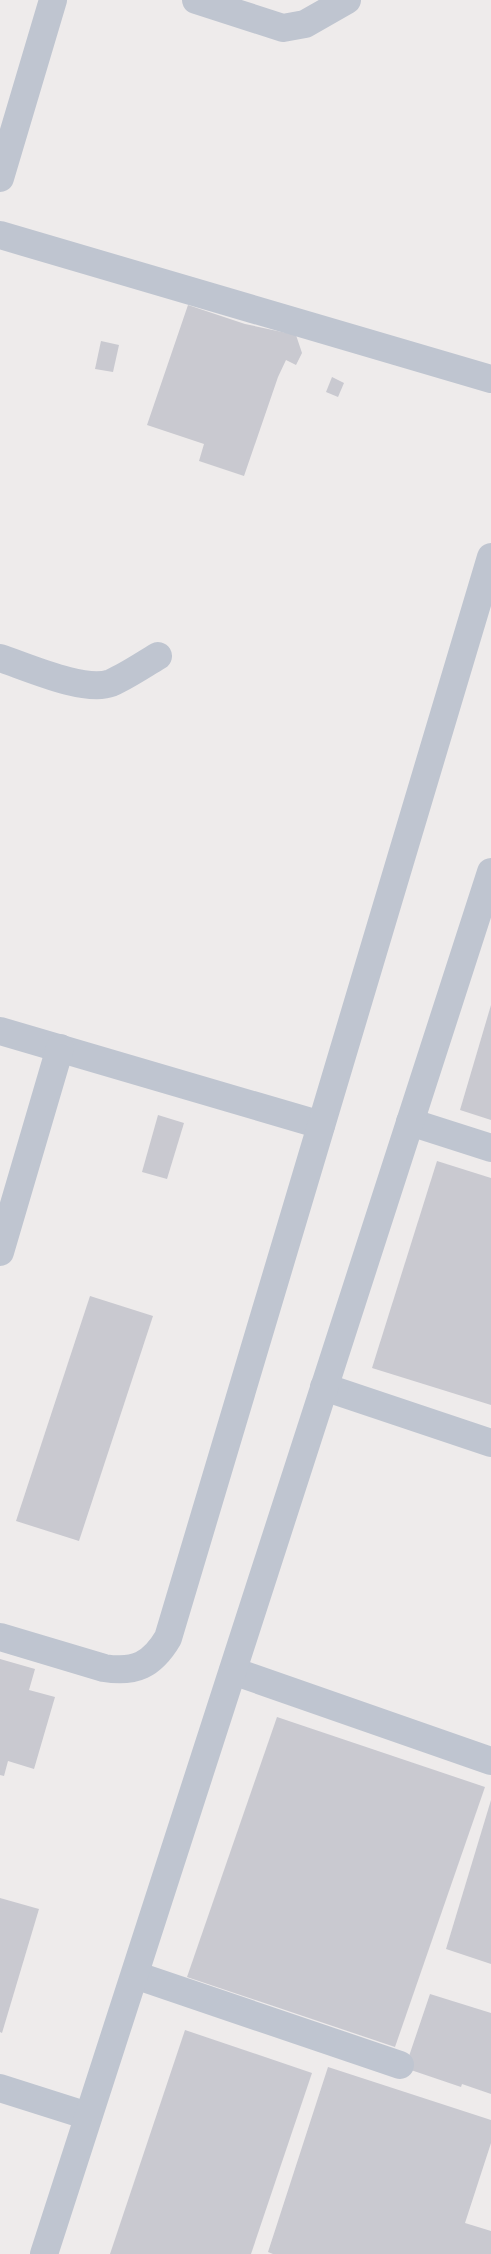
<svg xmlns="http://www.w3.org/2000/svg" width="491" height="2254" viewBox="0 0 491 2254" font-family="'Fira Sans Condensed',sans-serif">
  <rect width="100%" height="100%" fill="#eeebeb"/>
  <g fill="#c9c9d0">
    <polygon points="188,305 245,324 296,335 302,353 296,365 286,360 278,377 244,476 199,461 204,444 147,425"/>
    <polygon points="101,341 119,345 113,372 95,369"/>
    <polygon points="332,377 344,383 338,397 326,392"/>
    <polygon points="491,1005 491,1120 460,1110"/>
    <polygon points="158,1115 184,1123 167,1179 142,1172"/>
    <polygon points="437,1161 491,1178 491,1405 372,1368"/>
    <polygon points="90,1296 153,1316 79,1541 16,1521"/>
    <polygon points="0,1659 35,1669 29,1690 55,1697 34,1769 8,1761 4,1776 0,1775"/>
    <polygon points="277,1717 485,1787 395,2047 187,1977"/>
    <polygon points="491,1800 491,1964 446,1949"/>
    <polygon points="0,1898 39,1909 2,2033 0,2032"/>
    <polygon points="430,1994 491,2013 491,2094 462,2084 461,2087 405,2068"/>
    <polygon points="185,2030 312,2073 251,2254 110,2254"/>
    <polygon points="328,2067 491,2120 491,2143 465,2223 491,2231 491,2254 273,2254 268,2252"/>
  </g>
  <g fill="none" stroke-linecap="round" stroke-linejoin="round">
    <g stroke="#bfc5d0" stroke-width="28">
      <polyline points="196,0 283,28 305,24 347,0"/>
      <polyline points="0,178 53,0"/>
      <polyline points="0,235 491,379"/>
      <path d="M 0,658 C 27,667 85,693 111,683 C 127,676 143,665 158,656"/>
      <polyline points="0,1031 321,1125"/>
      <polyline points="410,1122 491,1148"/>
      <polyline points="0,1252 60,1048"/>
      <polyline points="324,1387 491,1443"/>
      <path d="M 0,1637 L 104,1668 C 135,1673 152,1665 168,1638 L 491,557"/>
      <polyline points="233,1671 491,1761"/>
      <polyline points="135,1975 400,2065"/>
      <polyline points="0,2088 88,2116"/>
      <polyline points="44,2254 491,872"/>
    </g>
  </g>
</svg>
